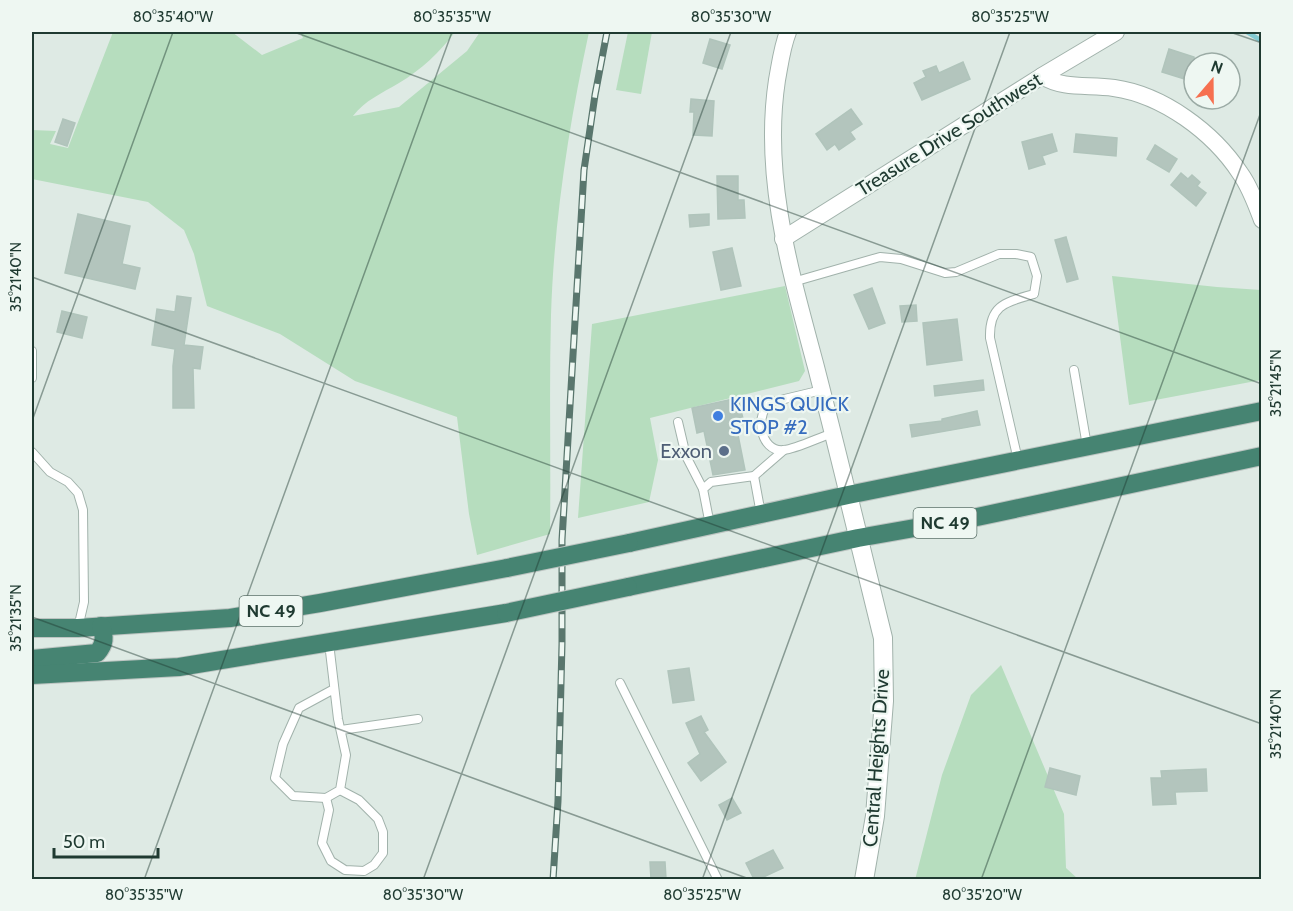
<svg xmlns="http://www.w3.org/2000/svg" width="1293" height="911" viewBox="0 0 1293 911" font-family="Cabin,sans-serif">
  <rect width="100%" height="100%" fill="#deeae4"/>
  <g fill="#b6ddbe">
    <path d="M 113,32 L 232,32 L 262,55 L 303,38 L 300,32 L 455,32 C 440,52 421,70 399,83 C 382,93 364,101 353,116 L 399,107 L 467,51 L 480,32 L 589,32 C 569,124 554,220 551,315 C 549,388 551,461 550,534 L 477,555 L 469,514 L 457,417 L 355,381 L 280,334 L 207,306 L 194,254 L 184,230 L 148,202 L 32,179 L 32,130 L 56,131 L 50,144 L 68,148 Z"/>
    <polygon points="628,32 652,32 641,94 616,90"/>
    <polygon points="1112,276 1217,287 1261,290 1261,380 1129,405"/>
    <polygon points="785,286 805,371 799,381 650,418 658,460 649,502 578,518 592,324"/>
    <polygon points="1001,665 1064,814 1066,868 1078,879 915,880 942,775 971,695"/>
  </g>
  <g fill="none" stroke-linecap="round" stroke-linejoin="round">
    <polyline stroke="#83cad2" stroke-width="4.5" points="1247,32 1262,41"/>
  </g>
  <g fill="#b3c5bd" stroke="#b0c4bb" stroke-width="1.5">
    <polygon points="710,39 730,45 722,69 703,63"/>
    <polygon points="1169,49 1194,57 1194,82 1162,72"/>
    <polygon points="963,62 970,79 922,100 914,83 926,77 923,71 936,66 939,73"/>
    <polygon points="691,99 714,101 712,136 693,135 694,112 690,112"/>
    <polygon points="851,109 862,124 850,132 855,139 839,150 835,144 827,150 816,134"/>
    <polygon points="63,119 75,123 67,146 55,142"/>
    <polygon points="1052,134 1057,151 1042,156 1045,164 1029,169 1022,142"/>
    <polygon points="1076,134 1117,138 1116,156 1074,152"/>
    <polygon points="1155,145 1177,159 1169,172 1147,159"/>
    <polygon points="1181,173 1188,179 1192,175 1200,182 1197,186 1206,193 1196,206 1171,185"/>
    <polygon points="717,176 738,176 738,200 744,200 745,218 718,219"/>
    <polygon points="78,214 130,226 122,264 140,268 135,289 65,273"/>
    <polygon points="709,214 709,225 690,227 689,215"/>
    <polygon points="1066,237 1078,279 1067,282 1055,240"/>
    <polygon points="732,248 741,286 721,290 713,252"/>
    <polygon points="872,288 885,323 869,329 854,295"/>
    <polygon points="177,296 191,298 184,345 203,347 200,369 193,368 194,408 173,408 173,366 175,349 152,345 157,309 175,312"/>
    <polygon points="916,305 917,321 902,322 900,306"/>
    <polygon points="62,311 87,317 82,338 57,332"/>
    <polygon points="957,319 962,360 927,365 923,323"/>
    <polygon points="983,380 984,390 935,396 934,386"/>
    <polygon points="738,398 744,423 736,425 745,470 713,475 704,431 697,433 692,408"/>
    <polygon points="977,411 980,425 912,437 910,425 942,421 942,419"/>
    <polygon points="689,668 694,700 673,703 668,671"/>
    <polygon points="701,716 708,730 704,732 726,762 701,781 688,763 700,754 686,723"/>
    <polygon points="1050,768 1080,776 1076,795 1045,787"/>
    <polygon points="1206,769 1207,791 1175,792 1176,804 1153,805 1151,778 1162,778 1161,771"/>
    <polygon points="732,798 741,813 727,820 719,805"/>
    <polygon points="773,850 783,868 759,879 754,879 746,863"/>
    <polygon points="650,862 665,862 666,879 651,879"/>
  </g>
  <g fill="none" stroke-linecap="round" stroke-linejoin="round">
    <defs>
      <g id="service">
        <path d="M 793,282 L 880,257 L 901,259 L 945,273 L 956,272 L 999,254 L 1016,254 L 1031,257 L 1037,276 L 1034,294 C 1007,302 989,304 990,338 L 1018,460"/>
        <polyline points="32,351 32,378"/>
        <polyline points="1074,370 1087,446"/>
        <path d="M 822,390 L 772,402 C 754,411 759,453 784,450 C 796,449 820,437 833,433"/>
        <polyline points="678,422 686,456 703,489"/>
        <polyline points="32,452 50,472 68,482 78,493 83,510 84,602 78,628"/>
        <polyline points="754,476 784,450"/>
        <polyline points="710,525 703,489 711,482 754,476 761,514"/>
        <polyline points="329,643 338,719 346,755 340,790 326,798 293,796 275,778 283,744 299,708 334,689"/>
        <polyline points="620,683 718,880"/>
        <polyline points="341,730 418,719"/>
        <polyline points="326,798 329,810 322,843 331,861 345,870 364,871 374,865 383,853 383,832 378,819 359,800 340,790"/>
      </g>
      <g id="minor">
        <path d="M 788,32 C 782,47 780,64 777,80 C 762,178 791,273 816,367 C 827,410 838,453 848,495"/>
        <path d="M 1042,76 C 1064,90 1089,84 1114,88 C 1163,95 1213,132 1240,173 C 1250,187 1256,204 1262,220"/>
        <polyline points="783,239 1042,76 1116,32"/>
      </g>
      <polyline id="tertiary" points="848,495 883,638 884,701 875,816 864,880"/>
      <g id="trunk">
        <polyline points="629,543 848,495 1262,411"/>
        <polyline points="628,587 858,538 977,517 1262,456"/>
        <polyline points="32,628 78,628 230,618 320,603 507,568"/>
        <path d="M 32,659 L 97,653 C 105,644 105,637 101,626"/>
        <polyline points="32,675 179,667 506,613"/>
      </g>
    </defs>
    <use href="#service" stroke="#a1b2ab" stroke-width="10"/>
    <use href="#minor" stroke="#a1b2ab" stroke-width="18"/>
    <use href="#tertiary" stroke="#a1b2ab" stroke-width="20"/>
    <use href="#trunk" stroke="#bcc4c1" stroke-width="20"/>
    <use href="#service" stroke="#fff" stroke-width="8"/>
    <use href="#minor" stroke="#fff" stroke-width="16"/>
    <use href="#tertiary" stroke="#fff" stroke-width="18"/>
    <use href="#trunk" stroke="#468472" stroke-width="18"/>
    <defs>
      <polyline id="rail" points="553,880 558,801 562,644 562,540 584,170 595,95 607,32"/>
    </defs>
    <use href="#rail" stroke="#59766d" stroke-width="7"/>
    <use href="#rail" stroke="#eef7f2" stroke-width="4.5" stroke-dasharray="14" stroke-linecap="butt"/>
    <defs>
      <g id="trunk-bridge">
        <polyline points="507,568 629,543"/>
        <polyline points="506,613 628,587"/>
      </g>
    </defs>
    <use href="#trunk-bridge" stroke="#bcc4c1" stroke-width="20" stroke-linecap="butt"/>
    <use href="#trunk-bridge" stroke="#468472" stroke-width="18"/>
  </g>
  <path fill="none" stroke="#1f3a31" stroke-width="1.5" stroke-opacity="0.45" d="M 294,32 L 1262,384M 1230,32 L 1262,43M 32,277 L 1262,724M 32,421 L 173,32M 32,617 L 752,880M 144,880 L 452,32M 423,880 L 731,32M 702,880 L 1010,32M 981,880 L 1262,109M 1260,880 L 1262,876"/>
  <circle fill="#3f7fe0" stroke="#eef7f2" stroke-width="2" cx="718" cy="416" r="6"/>
  <circle fill="#5c6f8a" stroke="#eef7f2" stroke-width="2" cx="724" cy="451" r="6"/>
  <g text-anchor="middle" stroke-width="4.5" stroke-linejoin="round" paint-order="stroke">
    <g fill="#eef7f2" stroke="#5d736b" stroke-width="1.5">
      <rect x="913.5" y="508" width="63" height="30" rx="4.5"/>
      <rect x="239.5" y="596" width="63" height="30" rx="4.5"/>
    </g>
    <g font-size="18" font-weight="bold" fill="#1f3a31">
      <text x="945" y="529">NC 49</text>
      <text x="271" y="617">NC 49</text>
    </g>
    <g font-size="20" fill="#1f3a31" stroke="#eef7f2">
      <text transform="translate(949 134) rotate(-32)" y="7">Treasure Drive Southwest</text>
      <text transform="translate(876 758) rotate(-86)" y="7">Central Heights Drive</text>
    </g>
    <g font-size="20" fill="#366cbe" stroke="#eef7f2" text-anchor="start">
      <text x="730" y="411">KINGS QUICK<tspan x="730" dy="23">STOP #2</tspan></text>
    </g>
    <g font-size="20" fill="#4e5e75" stroke="#eef7f2" text-anchor="end">
      <text x="712" y="458">Exxon</text>
    </g>
  </g>
  <rect width="1293" height="911" fill="none" stroke="#eef7f2" stroke-width="66"/>
  <g transform="translate(1212 81) rotate(20)"><circle r="28" fill="#eef7f2" stroke="#9baba5" stroke-width="1.5"/>
  <path d="M0-4.5L10 22L0 15L-10 22Z" fill="#f67050"/>
  <text y="-9" font-size="16" font-weight="bold" text-anchor="middle" fill="#1f3a31">N</text>
  </g>
  <path d="M54 848v9h104v-9" fill="none" stroke="#1f3a31" stroke-width="3"/>
  <text x="63" y="848" font-size="18" fill="#1f3a31" stroke="#eef7f2" stroke-width="4.5" paint-order="stroke">50 m</text>
  <rect x="33" y="33" width="1227" height="845" fill="none" stroke="#1f3a31" stroke-width="2"/>
  <g font-size="15" text-anchor="middle" fill="#1f3a31">
    <text x="173" y="22">80°35'40"W</text>
    <text x="452" y="22">80°35'35"W</text>
    <text x="731" y="22">80°35'30"W</text>
    <text x="1010" y="22">80°35'25"W</text>
    <text transform="translate(16 277) rotate(-90)" y="5">35°21'40"N</text>
    <text transform="translate(1276 383) rotate(-90)" y="5">35°21'45"N</text>
    <text transform="translate(16 618) rotate(-90)" y="5">35°21'35"N</text>
    <text transform="translate(1276 724) rotate(-90)" y="5">35°21'40"N</text>
    <text x="144" y="900">80°35'35"W</text>
    <text x="423" y="900">80°35'30"W</text>
    <text x="702" y="900">80°35'25"W</text>
    <text x="982" y="900">80°35'20"W</text>
  </g>
</svg>
